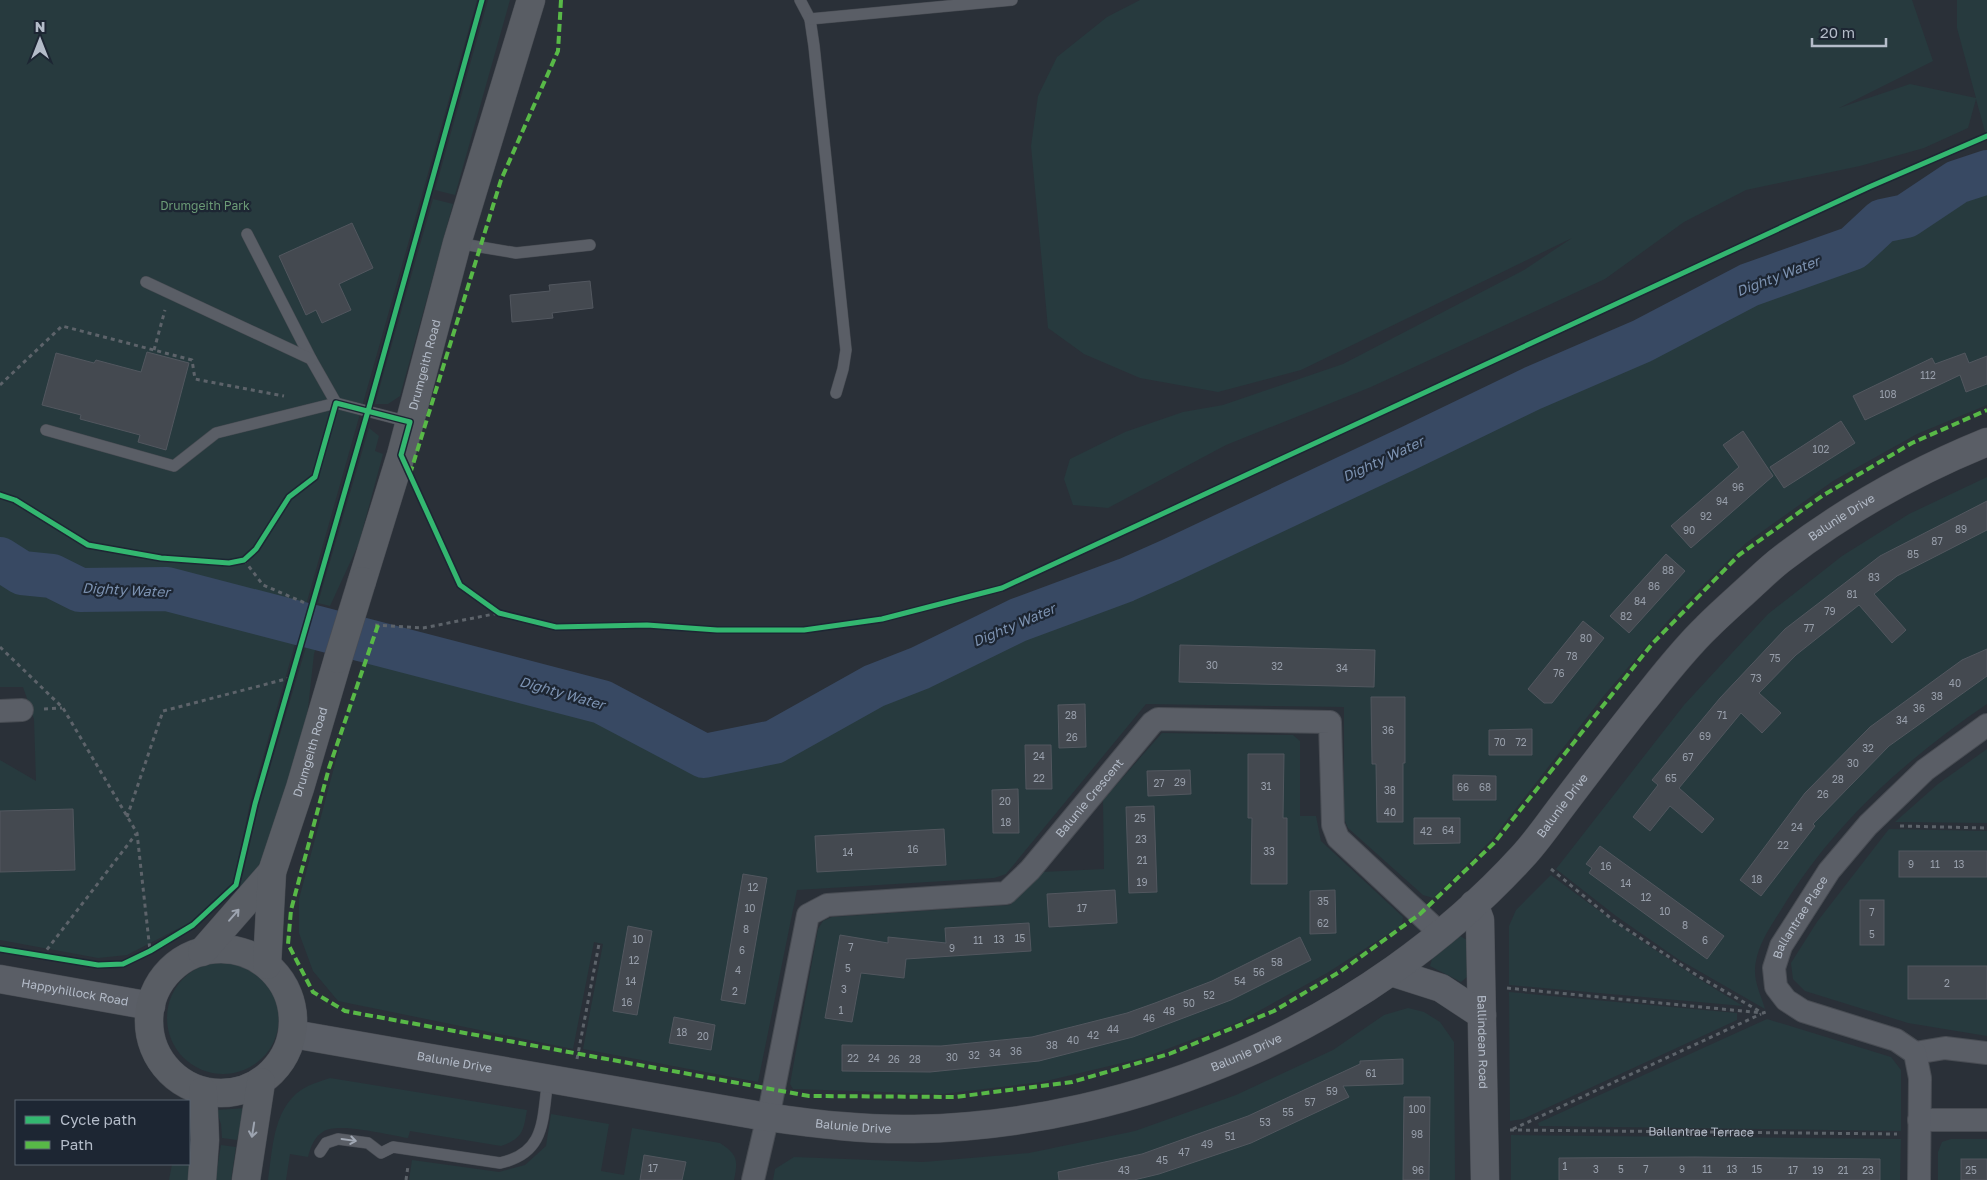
<svg xmlns="http://www.w3.org/2000/svg" width="1987" height="1180" viewBox="0 0 1987 1180" font-family="'Golos Text',sans-serif">
  <rect width="100%" height="100%" fill="#2a3038"/>
  <g fill="#273a3e">
    <polygon points="0,0 477,0 250,803 233,884 191,922 127,955 98,958 0,940 0,760 36,781 34,719 23,687 0,687"/>
    <polygon points="488,0 510,0 455,195 435,190"/>
    <polygon points="1140,0 1912,0 1933,61 1839,108 1910,84 1976,98 1957,28 1957,0 1987,0 1987,139 1976,99 1968,128 1924,148 1860,166 1746,190 1684,222 1605,279 1371,387 1226,445 1108,508 1073,505 1064,479 1070,459 1125,432 1183,412 1223,405 1343,364 1524,270 1572,238 1301,370 1218,392 1140,378 1084,354 1048,328 1031,146 1038,96 1057,57 1107,17"/>
    <polygon points="1987,172 1987,405 1917,434 1833,481 1746,543 1672,616 1602,698 1493,838 1433,898 1423,895 1348,828 1344,819 1344,707 1146,704 1006,874 994,878 797,890 758,1082 583,1049 603,944 594,942 573,1049 338,1001 313,971 299,933 299,899 366,647 642,723 704,755 774,742 874,686 920,668 1018,620 1125,580 1171,560 1409,448 1533,388 1642,341 1749,285 1853,248 1882,221 1906,216 1957,182"/>
    <polygon points="433,199 453,204 400,396 388,404 375,404"/>
    <polygon points="369,428 379,436 375,451 383,454 359,543 330,606 318,603"/>
    <path d="M 1987,477 L 1987,704 C 1905,760 1833,824 1781,910 C 1769,929 1755,949 1755,972 C 1755,984 1762,998 1765,1009 L 1678,959 L 1616,916 L 1556,869 L 1684,705 L 1768,614 L 1842,556 L 1909,514 Z"/>
    <polygon points="312,627 322,629 314,654 306,726 268,857 240,887 259,805"/>
    <polygon points="1162,733 1293,735 1300,741 1300,816 1316,816 1321,841 1403,917 1402,925 1327,973 1239,1022 1143,1058 1042,1082 942,1094 793,1089 790,1084 818,929 823,921 832,917 1010,905 1042,872 1104,869 1103,800"/>
    <polygon points="1987,749 1987,823 1895,822 1938,784"/>
    <polygon points="1889,829 1987,831 1987,1036 1908,1023 1805,991 1793,979 1791,963 1817,922"/>
    <path d="M 1551,875 C 1613,922 1676,966 1743,1006 L 1509,985 L 1509,926 L 1516,910 Z"/>
    <polygon points="1460,936 1467,940 1467,977 1461,982 1430,966 1432,959"/>
    <circle cx="223" cy="1018" r="56"/>
    <polygon points="1509,992 1737,1013 1737,1020 1523,1119 1510,1121"/>
    <polygon points="1408,1008 1424,1012 1440,1022 1454,1042 1455,1180 773,1180 775,1169 794,1157 923,1162 1029,1153 1135,1131 1236,1095 1333,1050 1384,1015"/>
    <polygon points="1767,1019 1891,1057 1901,1070 1901,1131 1539,1126 1538,1123"/>
    <path d="M 330,1078 L 527,1110 C 523,1132 523,1138 501,1146 L 410,1131 L 408,1138 C 390,1135 338,1122 324,1131 C 314,1137 311,1146 308,1157 L 290,1154 L 286,1180 L 268,1180 C 273,1147 273,1103 308,1086 C 315,1083 323,1080 330,1078 Z"/>
    <polygon points="246,1108 237,1140 222,1138 221,1124 216,1110"/>
    <path d="M 551,1114 L 609,1124 L 601,1171 L 624,1175 L 632,1128 L 720,1143 C 738,1155 738,1160 734,1180 L 409,1180 L 412,1160 L 499,1172 L 525,1165 L 546,1146 Z"/>
    <polygon points="1511,1135 1901,1139 1900,1180 1511,1180"/>
    <polygon points="1951,1139 1987,1139 1987,1180 1938,1180 1938,1152 1942,1142"/>
    <polygon points="193,1144 188,1180 169,1180 172,1164 189,1164 189,1146"/>
    <polygon points="221,1145 236,1147 231,1180 215,1180"/>
  </g>
  <g fill="none" stroke-linecap="round" stroke-linejoin="round">
    <polyline stroke="#384963" stroke-width="44" points="0,559 22,573 52,576 80,590 167,589 602,702 704,756 774,742 874,686 920,668 1018,620 1126,580 1171,560 1409,448 1533,388 1642,341 1749,285 1853,248 1882,221 1906,216 1957,182 1987,172"/>
  </g>
  <g fill="#444950" stroke="#52575f">
    <polygon points="352,223 373,268 339,284 351,310 322,323 316,310 306,315 279,256"/>
    <polygon points="590,281 593,308 552,313 553,318 512,322 510,295 550,291 549,285"/>
    <polygon points="147,352 189,363 166,450 138,442 140,435 80,419 81,415 42,405 56,353 94,363 96,360 141,372"/>
    <polygon points="1965,353 1969,363 1987,356 1987,384 1966,392 1960,375 1865,420 1853,396 1932,358 1935,364"/>
    <polygon points="1841,421 1855,443 1784,488 1770,467"/>
    <polygon points="1743,431 1773,476 1691,548 1671,526 1739,467 1723,445"/>
    <polygon points="1987,501 1987,530 1897,576 1874,594 1906,630 1892,643 1859,605 1796,655 1759,693 1781,713 1762,733 1741,713 1679,788 1714,819 1702,833 1670,806 1650,831 1633,817 1658,785 1652,780 1720,698 1785,629 1880,556"/>
    <polygon points="1666,554 1685,571 1629,633 1610,616"/>
    <polygon points="1583,621 1604,638 1552,703 1544,703 1528,689"/>
    <polygon points="1180,645 1375,650 1374,687 1179,682"/>
    <polygon points="1987,649 1987,676 1889,746 1813,824 1815,826 1761,896 1740,880 1805,793 1870,727 1962,660"/>
    <polygon points="1371,697 1405,697 1405,763 1403,763 1403,822 1377,822 1376,764 1372,764"/>
    <polygon points="1085,704 1086,747 1059,748 1058,705"/>
    <polygon points="1532,729 1532,755 1489,755 1489,730"/>
    <polygon points="1025,745 1051,745 1052,789 1026,789"/>
    <polygon points="1248,754 1284,754 1283,818 1287,818 1287,884 1251,884 1252,818 1248,818"/>
    <polygon points="1190,770 1191,794 1148,796 1147,771"/>
    <polygon points="1453,775 1496,776 1496,800 1453,800"/>
    <polygon points="1018,789 1019,833 993,833 992,790"/>
    <polygon points="1154,806 1157,892 1129,893 1126,807"/>
    <polygon points="73,809 75,870 0,872 0,811"/>
    <polygon points="1414,818 1460,818 1460,843 1414,844"/>
    <polygon points="944,829 946,865 817,872 815,836"/>
    <polygon points="1600,846 1724,936 1707,959 1589,873 1592,868 1586,864"/>
    <rect x="1899" y="851" width="88" height="26"/>
    <polygon points="743,874 767,878 745,1004 721,1000"/>
    <polygon points="1115,890 1117,923 1049,927 1047,894"/>
    <polygon points="1335,890 1336,933 1310,934 1310,891"/>
    <rect x="1860" y="900" width="24" height="45"/>
    <polygon points="1029,923 1031,951 906,959 904,978 861,973 852,1022 825,1018 840,935 888,943 888,937 946,943 945,928"/>
    <polygon points="628,926 652,931 637,1015 613,1011"/>
    <polygon points="1300,937 1311,960 1231,1000 1133,1037 1039,1061 930,1072 842,1071 842,1045 941,1046 1032,1037 1127,1013 1155,1003 1212,981"/>
    <rect x="1908" y="966" width="79" height="33"/>
    <polygon points="674,1017 715,1025 711,1050 669,1043"/>
    <polygon points="1403,1059 1403,1084 1343,1086 1349,1097 1251,1143 1159,1174 1134,1180 1059,1180 1058,1172 1142,1154 1248,1116 1360,1064 1360,1061"/>
    <polygon points="1404,1097 1430,1097 1429,1180 1403,1180"/>
    <polygon points="644,1155 686,1162 682,1180 640,1180"/>
    <polygon points="1695,1157 1880,1159 1880,1180 1559,1180 1559,1158"/>
    <rect x="1961" y="1159" width="26" height="21"/>
  </g>
  <g fill="none" stroke-linecap="round" stroke-linejoin="round">
    <defs>
      <g id="service">
        <polyline points="800,0 810,19 814,46 846,350 843,369 836,393"/>
        <polyline points="810,19 1012,0"/>
        <polyline points="247,234 311,359 336,403"/>
        <polyline points="457,243 516,253 590,245"/>
        <polyline points="146,282 311,359"/>
        <polyline points="46,430 174,466 216,433 336,403 409,422"/>
        <path d="M 320,1152 L 326,1143 L 338,1139 L 368,1143 L 381,1153 L 393,1147 L 500,1163 C 547,1153 542,1118 548,1079"/>
      </g>
      <g id="minor">
        <polyline points="0,711 22,710"/>
        <polyline points="1915,1053 1945,1048 1987,1053"/>
        <polyline points="1919,1120 1987,1120"/>
        <path id="s2" d="M 753,1180 L 771,1103 L 808,915 L 827,905 L 1006,893 L 1030,870 L 1152,723 L 1158,719 L 1330,722 L 1333,825 L 1338,838 L 1440,933"/>
        <path id="s3" d="M 1919,1180 L 1920,1078 L 1915,1053 L 1896,1040 L 1803,1011 L 1786,1000 L 1776,987 L 1774,968 L 1781,946 L 1829,871 L 1868,825 L 1925,770 L 1987,725"/>
      </g>
      <g id="tertiary">
        <path id="s4" d="M 1474,904 L 1480,920 L 1485,1180"/>
        <polyline points="1391,972 1441,988 1482,1015"/>
        <path id="s5" d="M 0,979 L 151,1006"/>
        <path id="s6" d="M 293,1034 L 767,1117 C 816,1124 864,1130 914,1129 C 1139,1125 1370,1023 1522,857 C 1536,842 1547,826 1559,810 C 1587,773 1615,736 1644,700 C 1664,675 1684,649 1707,627 C 1721,613 1736,600 1750,587 C 1761,577 1771,567 1783,558 C 1847,509 1913,472 1987,442"/>
      </g>
      <g id="secondary">
        <path id="s7" d="M 362,581 L 401,455 L 457,243 L 531,0"/>
        <circle cx="221" cy="1021" r="72"/>
        <polyline points="202,952 272,872"/>
        <path id="s8" d="M 267,965 L 272,872 L 300,788 L 338,659"/>
        <polyline points="202,1180 205,1140 203,1091"/>
        <polyline points="246,1180 261,1082"/>
      </g>
    </defs>
    <use href="#service" stroke="#484c53" stroke-width="12"/>
    <use href="#minor" stroke="#484c53" stroke-width="24"/>
    <use href="#tertiary" stroke="#484c53" stroke-width="29"/>
    <use href="#secondary" stroke="#484c53" stroke-width="29"/>
    <g stroke="#5d636a" stroke-width="3" stroke-dasharray="4 4" stroke-linecap="butt">
      <polyline points="154,350 165,310"/>
      <polyline points="0,385 62,326 192,360 195,379 284,396"/>
      <polyline points="244,560 263,585 305,603"/>
      <polyline points="375,625 423,628 499,613"/>
      <polyline points="0,647 63,708 137,833 150,951"/>
      <polyline points="44,709 62,708"/>
      <polyline points="127,817 163,711 290,678"/>
      <polyline points="1900,826 1987,828"/>
      <polyline points="1551,869 1613,920 1698,976 1761,1012"/>
      <polyline points="42,956 136,834"/>
      <polyline points="1507,988 1763,1013 1766,1012"/>
      <polyline points="577,1059 599,944"/>
      <polyline points="1513,1129 1761,1014"/>
      <path id="s1" d="M 1510,1130 L 1897,1134"/>
      <polyline points="406,1180 408,1166"/>
    </g>
    <use href="#service" stroke="#5a5e66" stroke-width="11"/>
    <use href="#minor" stroke="#5a5e66" stroke-width="22"/>
    <use href="#tertiary" stroke="#5a5e66" stroke-width="28"/>
    <use href="#secondary" stroke="#595d64" stroke-width="28"/>
    <defs>
      <polyline id="secondary-bridge" points="338,659 362,581"/>
    </defs>
    <use href="#secondary-bridge" stroke="#484c53" stroke-width="29" stroke-linecap="butt"/>
    <use href="#secondary-bridge" stroke="#595d64" stroke-width="28"/>
    <g stroke="#58b947" stroke-width="4" stroke-dasharray="8 4" stroke-linecap="butt">
      <polyline points="410,474 501,180 558,51 561,0"/>
      <polyline points="378,625 329,768 291,910 288,944 313,992 345,1011 809,1096 955,1097 1072,1082 1169,1054 1274,1011 1341,971 1420,914 1494,843 1652,644 1739,555 1822,496 1912,443 1987,410"/>
    </g>
    <defs>
      <g id="cycleway">
        <polyline points="0,495 15,500 88,545 161,558 229,563 244,560 256,549 289,497 315,477 336,403 410,422 401,455 460,585 499,613 556,627 647,625 717,630 804,630 882,619 1002,588 1869,187 1987,136"/>
        <polyline points="0,949 98,965 123,964 150,951 193,925 236,885 255,804 368,411 482,0"/>
      </g>
    </defs>
    <use href="#cycleway" stroke="#1d2633" stroke-width="8"/>
    <use href="#cycleway" stroke="#33b770" stroke-width="5"/>
  </g>
  <defs><path id="oneway-shaft" d="M-6 0H5M1.5-3L5.5 0L1.5 3" fill="none" stroke-width="1.6" stroke-linecap="round" stroke-linejoin="round" transform="scale(1.25)"/></defs>
  <g stroke="#9da4b0">
    <use href="#oneway-shaft" transform="translate(234 915) rotate(-49)"/>
    <use href="#oneway-shaft" transform="translate(253 1130) rotate(99)"/>
  </g>
  <use stroke="#a2a9b5" href="#oneway-shaft" transform="translate(349 1140) rotate(8)"/>
  <g text-anchor="middle" stroke-width="4.5" stroke-linejoin="round" paint-order="stroke">
    <g font-size="10" fill="#989fab">
      <text x="1928" y="379">112</text>
      <text x="1888" y="398">108</text>
      <text x="1821" y="453">102</text>
      <text x="1738" y="491">96</text>
      <text x="1722" y="505">94</text>
      <text x="1706" y="520">92</text>
      <text x="1961" y="533">89</text>
      <text x="1689" y="534">90</text>
      <text x="1937" y="545">87</text>
      <text x="1913" y="558">85</text>
      <text x="1668" y="574">88</text>
      <text x="1874" y="581">83</text>
      <text x="1654" y="590">86</text>
      <text x="1852" y="598">81</text>
      <text x="1640" y="605">84</text>
      <text x="1830" y="615">79</text>
      <text x="1626" y="620">82</text>
      <text x="1809" y="632">77</text>
      <text x="1586" y="642">80</text>
      <text x="1572" y="660">78</text>
      <text x="1775" y="662">75</text>
      <text x="1212" y="669">30</text>
      <text x="1277" y="670">32</text>
      <text x="1342" y="672">34</text>
      <text x="1559" y="677">76</text>
      <text x="1756" y="682">73</text>
      <text x="1955" y="687">40</text>
      <text x="1937" y="700">38</text>
      <text x="1919" y="712">36</text>
      <text x="1071" y="719">28</text>
      <text x="1722" y="719">71</text>
      <text x="1902" y="724">34</text>
      <text x="1388" y="734">36</text>
      <text x="1705" y="740">69</text>
      <text x="1072" y="741">26</text>
      <text x="1500" y="746">70</text>
      <text x="1521" y="746">72</text>
      <text x="1868" y="752">32</text>
      <text x="1039" y="760">24</text>
      <text x="1688" y="761">67</text>
      <text x="1853" y="767">30</text>
      <text x="1039" y="782">22</text>
      <text x="1671" y="782">65</text>
      <text x="1838" y="783">28</text>
      <text x="1180" y="786">29</text>
      <text x="1159" y="787">27</text>
      <text x="1266" y="790">31</text>
      <text x="1463" y="791">66</text>
      <text x="1485" y="791">68</text>
      <text x="1390" y="794">38</text>
      <text x="1823" y="798">26</text>
      <text x="1005" y="805">20</text>
      <text x="1390" y="816">40</text>
      <text x="1140" y="822">25</text>
      <text x="1006" y="826">18</text>
      <text x="1797" y="831">24</text>
      <text x="1448" y="834">64</text>
      <text x="1426" y="835">42</text>
      <text x="1141" y="843">23</text>
      <text x="1783" y="849">22</text>
      <text x="913" y="853">16</text>
      <text x="1269" y="855">33</text>
      <text x="848" y="856">14</text>
      <text x="1142" y="864">21</text>
      <text x="1911" y="868">9</text>
      <text x="1935" y="868">11</text>
      <text x="1959" y="868">13</text>
      <text x="1606" y="870">16</text>
      <text x="1757" y="883">18</text>
      <text x="1142" y="886">19</text>
      <text x="1626" y="887">14</text>
      <text x="753" y="891">12</text>
      <text x="1646" y="901">12</text>
      <text x="1323" y="905">35</text>
      <text x="750" y="912">10</text>
      <text x="1082" y="912">17</text>
      <text x="1665" y="915">10</text>
      <text x="1872" y="916">7</text>
      <text x="1323" y="927">62</text>
      <text x="1685" y="929">8</text>
      <text x="746" y="933">8</text>
      <text x="1872" y="938">5</text>
      <text x="1020" y="942">15</text>
      <text x="638" y="943">10</text>
      <text x="999" y="943">13</text>
      <text x="978" y="944">11</text>
      <text x="1705" y="944">6</text>
      <text x="851" y="951">7</text>
      <text x="952" y="952">9</text>
      <text x="742" y="954">6</text>
      <text x="634" y="964">12</text>
      <text x="1277" y="966">58</text>
      <text x="848" y="972">5</text>
      <text x="738" y="974">4</text>
      <text x="1259" y="976">56</text>
      <text x="631" y="985">14</text>
      <text x="1240" y="985">54</text>
      <text x="1947" y="987">2</text>
      <text x="844" y="993">3</text>
      <text x="735" y="995">2</text>
      <text x="1209" y="999">52</text>
      <text x="627" y="1006">16</text>
      <text x="1189" y="1007">50</text>
      <text x="841" y="1014">1</text>
      <text x="1169" y="1015">48</text>
      <text x="1149" y="1022">46</text>
      <text x="1113" y="1033">44</text>
      <text x="682" y="1036">18</text>
      <text x="1093" y="1039">42</text>
      <text x="703" y="1040">20</text>
      <text x="1073" y="1044">40</text>
      <text x="1052" y="1049">38</text>
      <text x="1016" y="1055">36</text>
      <text x="995" y="1057">34</text>
      <text x="974" y="1059">32</text>
      <text x="952" y="1061">30</text>
      <text x="853" y="1062">22</text>
      <text x="874" y="1062">24</text>
      <text x="894" y="1063">26</text>
      <text x="915" y="1063">28</text>
      <text x="1371" y="1077">61</text>
      <text x="1332" y="1095">59</text>
      <text x="1310" y="1106">57</text>
      <text x="1417" y="1113">100</text>
      <text x="1288" y="1116">55</text>
      <text x="1265" y="1126">53</text>
      <text x="1417" y="1138">98</text>
      <text x="1230" y="1140">51</text>
      <text x="1207" y="1148">49</text>
      <text x="1184" y="1156">47</text>
      <text x="1162" y="1164">45</text>
      <text x="1565" y="1170">1</text>
      <text x="653" y="1172">17</text>
      <text x="1596" y="1173">3</text>
      <text x="1621" y="1173">5</text>
      <text x="1646" y="1173">7</text>
      <text x="1682" y="1173">9</text>
      <text x="1707" y="1173">11</text>
      <text x="1732" y="1173">13</text>
      <text x="1757" y="1173">15</text>
      <text x="1124" y="1174">43</text>
      <text x="1418" y="1174">96</text>
      <text x="1793" y="1174">17</text>
      <text x="1818" y="1174">19</text>
      <text x="1843" y="1174">21</text>
      <text x="1868" y="1174">23</text>
      <text x="1971" y="1174">25</text>
    </g>
    <g font-size="12" fill="#6b9a76" stroke="#1d2633">
      <text x="205" y="210">Drumgeith Park</text>
    </g>
    <g font-size="12" fill="#b4bcc9" stroke="#1d2633">
      <text dy="4" stroke="none"><textPath href="#s7" startOffset="225">Drumgeith Road</textPath></text>
      <text dy="4" stroke="none"><textPath href="#s6" startOffset="1782">Balunie Drive</textPath></text>
      <text dy="4" stroke="none"><textPath href="#s8" startOffset="219">Drumgeith Road</textPath></text>
      <text dy="4" stroke="none"><textPath href="#s2" startOffset="598">Balunie Crescent</textPath></text>
      <text dy="4" stroke="none"><textPath href="#s6" startOffset="1378">Balunie Drive</textPath></text>
      <text dy="4" stroke="none"><textPath href="#s3" startOffset="361">Ballantrae Place</textPath></text>
      <text dy="4" stroke="none"><textPath href="#s5" startOffset="76">Happyhillock Road</textPath></text>
      <text dy="4" stroke="none"><textPath href="#s4" startOffset="139">Ballindean Road</textPath></text>
      <text dy="4" stroke="none"><textPath href="#s6" startOffset="972">Balunie Drive</textPath></text>
      <text dy="4" stroke="none"><textPath href="#s6" startOffset="164">Balunie Drive</textPath></text>
      <text dy="4" stroke="none"><textPath href="#s6" startOffset="568">Balunie Drive</textPath></text>
      <text dy="4" stroke="none"><textPath href="#s1" startOffset="191">Ballantrae Terrace</textPath></text>
    </g>
    <g font-size="14" font-style="italic" fill="#7c92b1" stroke="#1d2633">
      <text transform="translate(1778 276) rotate(-21)" y="5">Dighty Water</text>
      <text transform="translate(1383 459) rotate(-25)" y="5">Dighty Water</text>
      <text transform="translate(126 590) rotate(3)" y="5">Dighty Water</text>
      <text transform="translate(1014 625) rotate(-23)" y="5">Dighty Water</text>
      <text transform="translate(562 693) rotate(16)" y="5">Dighty Water</text>
    </g>
  </g>
  <rect x="15" y="1100" width="175" height="65" fill="#1d2633" stroke="#59626f"/>
  <rect x="25" y="1116" width="25" height="8" fill="#33b770" stroke="#59626f"/>
  <text x="60" y="1125" font-size="15" fill="#b4bcc9">Cycle path</text>
  <rect x="25" y="1141" width="25" height="8" fill="#58b947" stroke="#59626f"/>
  <text x="60" y="1150" font-size="15" fill="#b4bcc9">Path</text>
  <g transform="translate(40 40)" stroke="#1d2633" stroke-width="4" paint-order="stroke">
  <path d="M0-4L9 19L0 12L-9 19Z" fill="#b4bcc9"/>
  <text y="-8" font-size="14" font-weight="bold" text-anchor="middle" fill="#b4bcc9">N</text>
  </g>
  <path d="M1812 38v8h74v-8" fill="none" stroke="#b4bcc9" stroke-width="2.5"/>
  <text x="1820" y="38" font-size="15" fill="#b4bcc9" stroke="#1d2633" stroke-width="4" paint-order="stroke">20 m</text>
</svg>
